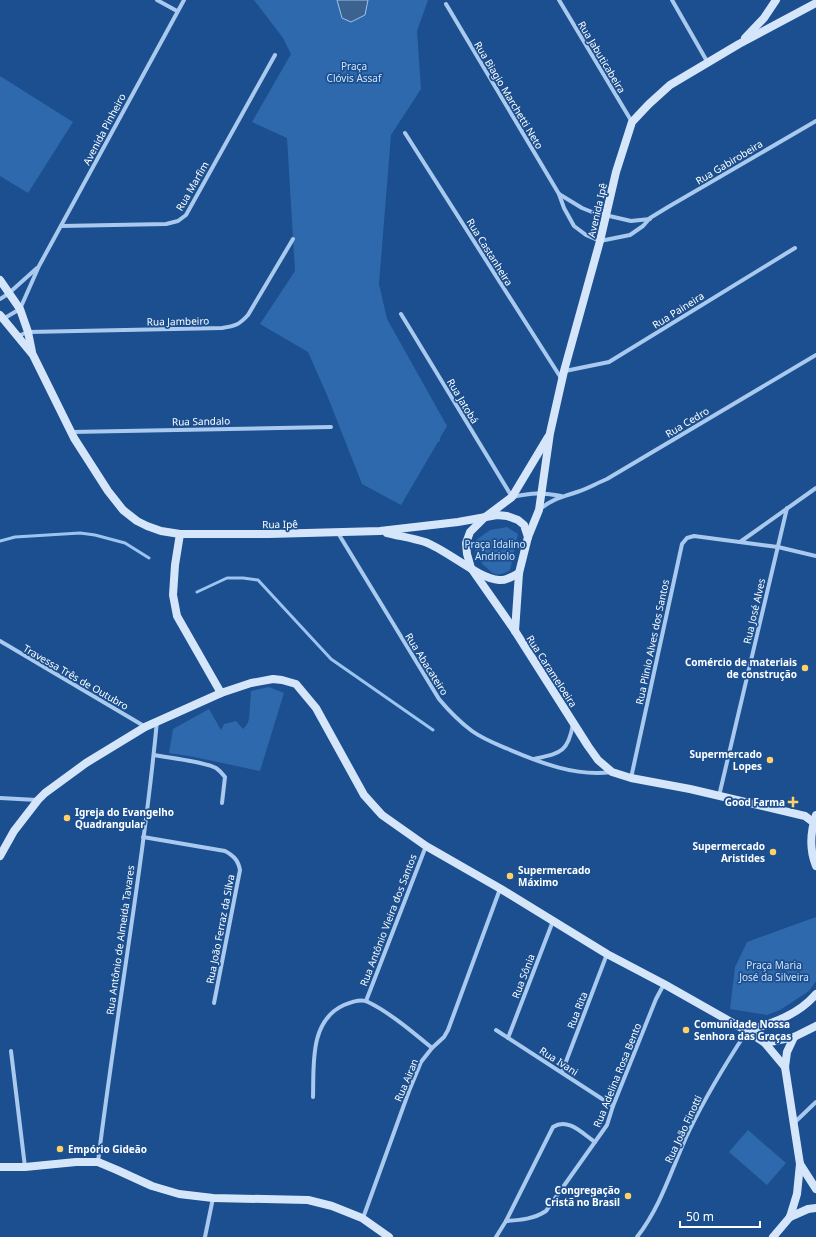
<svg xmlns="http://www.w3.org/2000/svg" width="816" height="1237" viewBox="0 0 816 1237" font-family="'Noto Sans',sans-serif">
  <rect width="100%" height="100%" fill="#1b4f8f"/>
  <g fill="#2e69ad">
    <polygon points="254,0 428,0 417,31 421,89 391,135 379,284 387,319 447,426 440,438 440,441 438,442 401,505 362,484 327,395 308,352 260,324 295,271 287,138 252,122 291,54 283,38"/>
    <polygon points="0,76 73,122 28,193 0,176"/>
    <path d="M 507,527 L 518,534 L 510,570 C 505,573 501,575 495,574 C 492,573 489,570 487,568 C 478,561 473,551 476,540 L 490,530 Z"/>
    <path d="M 269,687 L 284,693 L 260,771 L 194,757 L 169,753 L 173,729 L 209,709 L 221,730 L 224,724 L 236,721 L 243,729 C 251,722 249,715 250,705 C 250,700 251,696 251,691 Z"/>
    <polygon points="816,917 816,981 809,991 780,1010 767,1015 730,1009 735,967 747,942"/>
    <polygon points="748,1130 786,1163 767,1185 729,1152"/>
  </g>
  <polygon fill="#3c6290" stroke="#9cc4f0" points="337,0 368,0 365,15 351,22 342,18"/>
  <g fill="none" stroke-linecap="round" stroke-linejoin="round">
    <g stroke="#9cc4f0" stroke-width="3">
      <polyline points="0,541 15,537 80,533 95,535 125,543 149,558"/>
      <polyline points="197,592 227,578 243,578 258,580 331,659 433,730"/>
    </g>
    <g stroke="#a9c9ee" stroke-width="4">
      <polyline points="157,0 177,11"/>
      <polyline points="559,0 632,122"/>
      <polyline points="672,0 708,63"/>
      <polyline points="446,4 559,194 564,208 574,226 586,235 600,241 630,235 643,226 650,218 668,207 816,121"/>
      <polyline points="405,133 561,378"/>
      <polyline points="559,194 582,208 592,212 631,221 650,219"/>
      <polyline points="61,226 166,224 178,221 186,215 275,55"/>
      <polyline points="0,299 8,294 37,268"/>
      <path d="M 401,314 L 512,497 C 532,493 542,492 561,496"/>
      <polyline points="3,319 20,309 39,266 184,0"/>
      <path d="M 18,336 L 28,332 L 222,328 C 235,326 239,325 248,315 L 293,239"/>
      <polyline points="565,371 609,362 795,248"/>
      <polyline points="71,432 331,427"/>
      <path d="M 540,509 C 552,499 562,497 577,492 C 587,489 597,483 607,479 L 816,355"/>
      <path d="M 338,533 L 439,699 C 449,711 460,722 472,731 C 483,739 496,744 508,749 C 541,763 576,777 612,772"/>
      <polyline points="740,542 816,488"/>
      <polyline points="0,641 144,726"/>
      <path d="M 154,755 C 170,758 202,761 216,768 C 219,770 222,773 225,777 L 222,803"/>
      <path d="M 534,759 C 560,753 568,753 573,724"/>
      <polyline points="631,778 682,544 687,538 694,536 778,547 816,556"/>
      <polyline points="719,796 787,508"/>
      <polyline points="0,798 37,800"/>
      <path d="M 143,837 L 225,851 C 234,856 238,860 240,870 L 214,1003"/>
      <polyline points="366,1001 426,846"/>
      <polyline points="496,1030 613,1106"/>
      <polyline points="508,1038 553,921"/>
      <polyline points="11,1051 25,1167"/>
      <polyline points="562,1072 607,954"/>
      <path d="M 313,1097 C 314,1065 309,1021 344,1005 C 351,1002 361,998 368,1002 C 389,1012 414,1033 432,1048"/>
      <polyline points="794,1123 816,1102"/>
      <path d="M 98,1162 C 116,1015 143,868 157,721"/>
      <polyline points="363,1218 409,1091 421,1062 432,1048 444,1037 448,1030 500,889"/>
      <path d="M 506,1221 C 521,1220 534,1219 546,1211 L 607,1125 L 613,1106 L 656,999 L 664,984"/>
      <polyline points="205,1237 213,1198"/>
      <path d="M 496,1237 L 506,1221 L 553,1127 C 568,1117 583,1134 595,1142"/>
      <path d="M 637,1237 C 662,1205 672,1167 689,1131 C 706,1096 726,1063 747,1031"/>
    </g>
    <g stroke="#d6e6fa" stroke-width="8">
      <polyline points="745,38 764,18 776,0"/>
      <polyline points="0,280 20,309 28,332 32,352"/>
      <polyline points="0,315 33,355 74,438 108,491 123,510 137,521 147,526 161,531 180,534 269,534 380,531 458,522 497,515 507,516 518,520 524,525 528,537"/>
      <polyline points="548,437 512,497 484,518 470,532 466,543 467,554 471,568 515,631 588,746 598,760 612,772 631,778 690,789 805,816 813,822"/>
      <path d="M 387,533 C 399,536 413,538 425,542 C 447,550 479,579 499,580 C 506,581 513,576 519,573"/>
      <polyline points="180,534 175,565 173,595 177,616 221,693"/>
      <polyline points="515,631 519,573 528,537 539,510 550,433 564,371 600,241 616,172 632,122 649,104 670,85 739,44 816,3"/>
      <path d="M 816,815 C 810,833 809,849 816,866"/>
      <polyline points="0,856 14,831 38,800 45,793 86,763 145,727 221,693 251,683 273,679 282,680 296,684 316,708 364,795 382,815 426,846 501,889 607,954 664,984 747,1031 765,1043 785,1067"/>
      <path d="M 747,1031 C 773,1023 798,1015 816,994"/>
      <polyline points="794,1037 787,1052 785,1067 800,1164 816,1189"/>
      <polyline points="765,1043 794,1037 816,1026"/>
      <polyline points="0,1167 25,1167 76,1162 98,1162 117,1170 152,1186 179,1194 213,1198 308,1200 332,1206 362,1218 389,1237"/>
      <polyline points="790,1217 808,1209 816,1208"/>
      <polyline points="773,1237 790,1217 797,1194 800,1164"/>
    </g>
  </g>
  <g fill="#ffd166" stroke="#1b4f8f" stroke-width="1.5">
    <circle cx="805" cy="668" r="4"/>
    <circle cx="770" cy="760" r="4"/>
    <path d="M791 796h4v4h4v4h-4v4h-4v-4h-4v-4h4z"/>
    <circle cx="67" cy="818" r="4"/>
    <circle cx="773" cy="852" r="4"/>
    <circle cx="510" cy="876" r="4"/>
    <circle cx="686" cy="1030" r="4"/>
    <circle cx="60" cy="1149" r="4"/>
    <circle cx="628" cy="1196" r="4"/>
  </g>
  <g text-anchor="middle" stroke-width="3.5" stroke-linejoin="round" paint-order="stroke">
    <g font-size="10" fill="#fff" stroke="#1b4f8f">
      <text transform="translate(602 57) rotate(59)" y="4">Rua Jabuticabeira</text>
      <text transform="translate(509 95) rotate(59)" y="4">Rua Biagio Marchetti Neto</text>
      <text transform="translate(104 129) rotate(-62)" y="4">Avenida Pinheiro</text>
      <text transform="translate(729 162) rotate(-31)" y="4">Rua Gabirobeira</text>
      <text transform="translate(192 186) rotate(-60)" y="4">Rua Marfim</text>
      <text transform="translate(597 210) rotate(-77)" y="4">Avenida Ipê</text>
      <text transform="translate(490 252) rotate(58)" y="4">Rua Castanheira</text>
      <text transform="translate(678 310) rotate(-32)" y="4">Rua Paineira</text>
      <text transform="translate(178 321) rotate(-1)" y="4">Rua Jambeiro</text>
      <text transform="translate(463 401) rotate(59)" y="4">Rua Jatobá</text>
      <text transform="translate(201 421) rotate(-1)" y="4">Rua Sandalo</text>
      <text transform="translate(687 422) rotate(-31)" y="4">Rua Cedro</text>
      <text transform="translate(280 524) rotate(-1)" y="4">Rua Ipê</text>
      <text transform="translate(754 611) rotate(-77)" y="4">Rua José Alves</text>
      <text transform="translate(652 642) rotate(-78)" y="4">Rua Plinio Alves dos Santos</text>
      <text transform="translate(427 664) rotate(58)" y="4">Rua Abacateiro</text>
      <text transform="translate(552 671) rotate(57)" y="4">Rua Carameloeira</text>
      <text transform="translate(76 677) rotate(30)" y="4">Travessa Três de Outubro</text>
      <text transform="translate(388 920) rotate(-69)" y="4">Rua Antônio Vieira dos Santos</text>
      <text transform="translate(220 929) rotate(-79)" y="4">Rua João Ferraz da Silva</text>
      <text transform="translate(120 940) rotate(-82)" y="4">Rua Antônio de Almeida Tavares</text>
      <text transform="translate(523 976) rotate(-69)" y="4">Rua Sônia</text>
      <text transform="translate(577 1010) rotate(-69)" y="4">Rua Rita</text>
      <text transform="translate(559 1061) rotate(33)" y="4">Rua Ivani</text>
      <text transform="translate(617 1075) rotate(-68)" y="4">Rua Adelina Rosa Bento</text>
      <text transform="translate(406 1080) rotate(-67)" y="4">Rua Airan</text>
      <text transform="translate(683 1129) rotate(-65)" y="4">Rua João Finotti</text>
    </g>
    <g font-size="10" fill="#cfe3fa" stroke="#1b4f8f">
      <text x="354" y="70">Praça<tspan x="354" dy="12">Clóvis Assaf</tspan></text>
      <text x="495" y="548">Praça Idalino<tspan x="495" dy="12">Andriolo</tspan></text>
      <text x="774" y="969">Praça Maria<tspan x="774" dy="12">José da Silveira</tspan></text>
    </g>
    <g font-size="10" font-weight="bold" fill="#fff" stroke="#1b4f8f" text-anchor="end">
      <text x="797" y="666">Comércio de materiais<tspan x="797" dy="12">de construção</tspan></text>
      <text x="762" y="758">Supermercado<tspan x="762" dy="12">Lopes</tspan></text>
      <text x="785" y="806">Good Farma</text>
      <text x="75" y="816" text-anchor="start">Igreja do Evangelho<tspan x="75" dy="12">Quadrangular</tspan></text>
      <text x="765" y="850">Supermercado<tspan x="765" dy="12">Aristides</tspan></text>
      <text x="518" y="874" text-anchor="start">Supermercado<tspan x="518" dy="12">Máximo</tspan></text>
      <text x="694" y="1028" text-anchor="start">Comunidade Nossa<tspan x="694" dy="12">Senhora das Graças</tspan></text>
      <text x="68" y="1153" text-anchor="start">Empório Gideão</text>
      <text x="620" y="1194">Congregação<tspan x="620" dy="12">Cristã no Brasil</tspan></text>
    </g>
  </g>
  <path d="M680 1221v6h80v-6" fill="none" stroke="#ffffff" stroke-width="2"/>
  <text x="686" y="1221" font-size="12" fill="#ffffff" stroke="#1b4f8f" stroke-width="3" paint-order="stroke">50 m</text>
</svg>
